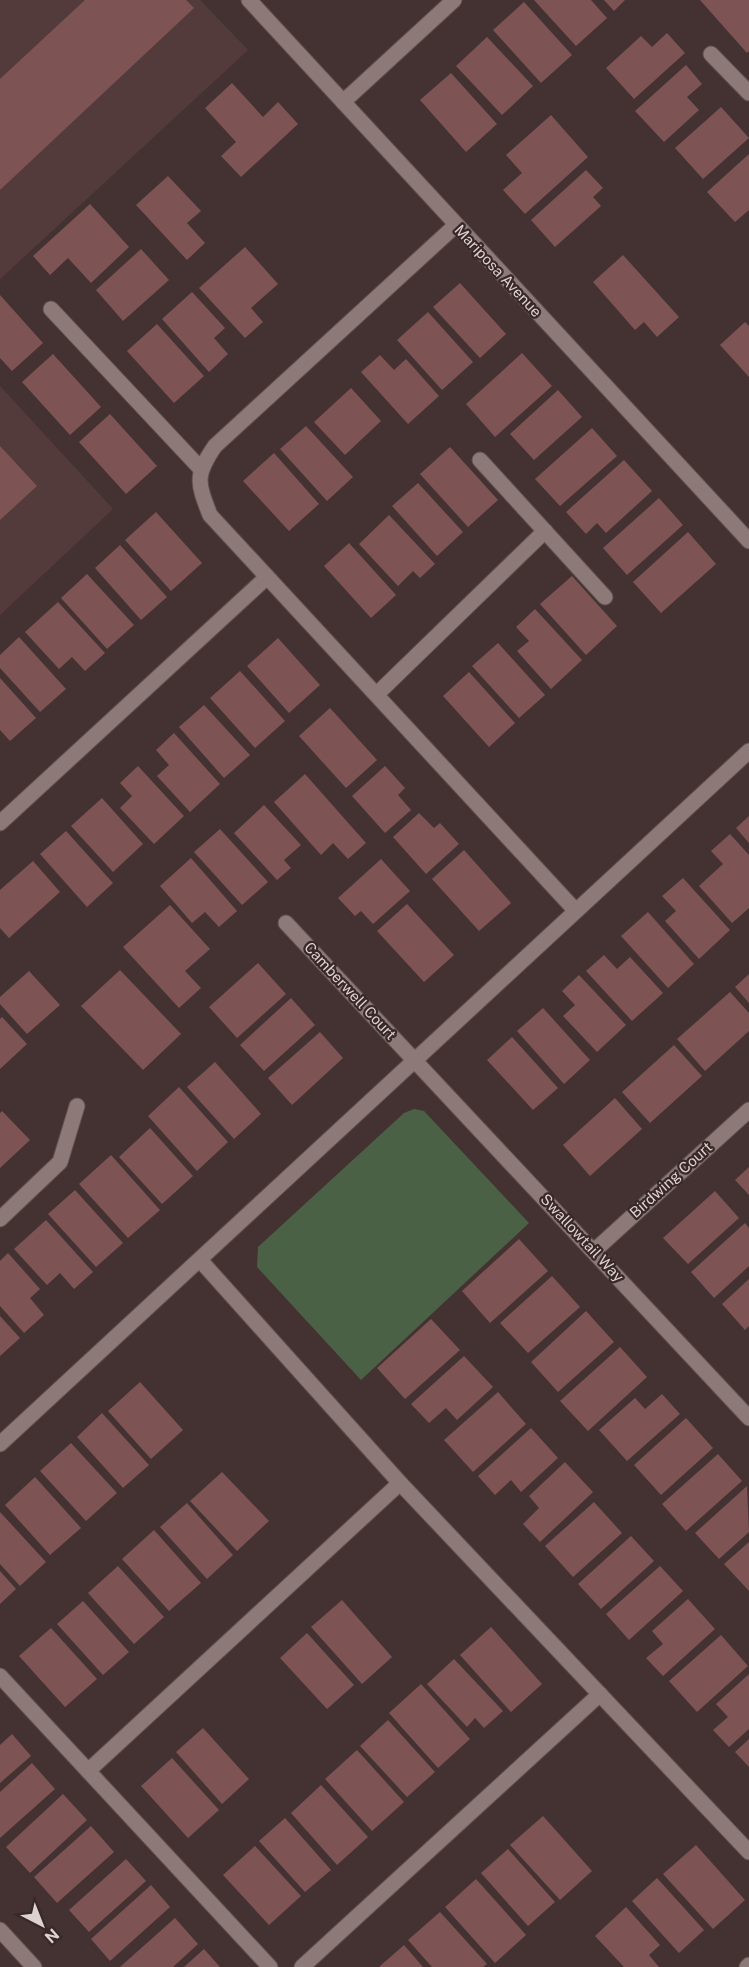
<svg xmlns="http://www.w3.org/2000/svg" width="749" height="1967" viewBox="0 0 749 1967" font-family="'Public Sans',sans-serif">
  <rect width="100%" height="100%" fill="#443232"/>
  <g fill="#543b3b">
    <polygon points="0,0 200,0 248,50 0,279"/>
    <polygon points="0,386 113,509 0,615"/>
  </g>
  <polygon fill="#4b6146" points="414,1109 424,1111 529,1223 361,1380 257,1267 258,1247 404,1113"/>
  <g fill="#7e5354">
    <polygon points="85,0 186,0 194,8 0,190 0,79"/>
    <polygon points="534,0 591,0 607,18 576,46"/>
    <polygon points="604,0 625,0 614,11"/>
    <polygon points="700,0 749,0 749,51 747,53"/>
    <polygon points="524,2 572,55 541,83 493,30"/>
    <polygon points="667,33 685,53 634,99 606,68 641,36 652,47"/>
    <polygon points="487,37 533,86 502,115 456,66"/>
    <polygon points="686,65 702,84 687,97 699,110 664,142 635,111"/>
    <polygon points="451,73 497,124 466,152 420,100"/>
    <polygon points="232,83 263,117 278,102 298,124 241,177 221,156 236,142 205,108"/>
    <polygon points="721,107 749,138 703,179 675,148"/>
    <polygon points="551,115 588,157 525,214 503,190 522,173 506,155"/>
    <polygon points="749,154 749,210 735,222 707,192"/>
    <polygon points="586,170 603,188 593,197 601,206 555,247 531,220"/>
    <polygon points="168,176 201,211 187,223 205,243 187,260 136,205"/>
    <polygon points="90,204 129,247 91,283 68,258 50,275 33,256"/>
    <polygon points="245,247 278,284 251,308 263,322 245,338 199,288"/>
    <polygon points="141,249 169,280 123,321 96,290"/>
    <polygon points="623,255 679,317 657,337 644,322 635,330 593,282"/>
    <polygon points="460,283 506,334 480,358 433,307"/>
    <polygon points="192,292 225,328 214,338 228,354 209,372 162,319"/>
    <polygon points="0,295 43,343 12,371 0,358"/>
    <polygon points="428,312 473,362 442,390 397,340"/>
    <polygon points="745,322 749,326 749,377 720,345"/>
    <polygon points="157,324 204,376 174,403 127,351"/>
    <polygon points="522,353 552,386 495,437 466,404"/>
    <polygon points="53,354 101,407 70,435 22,382"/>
    <polygon points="380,355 394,370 406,359 439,396 408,424 361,372"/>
    <polygon points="351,388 381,421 345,455 314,422"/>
    <polygon points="558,390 582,417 534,460 510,434"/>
    <polygon points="110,414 157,466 126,494 79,442"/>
    <polygon points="306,426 353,477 327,501 280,449"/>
    <polygon points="592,428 617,456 560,506 535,479"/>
    <polygon points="0,446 37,486 0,520"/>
    <polygon points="450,447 498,500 468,527 420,474"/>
    <polygon points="274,453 319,504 289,531 243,481"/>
    <polygon points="624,460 652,491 606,533 597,523 586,534 566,512"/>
    <polygon points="418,483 463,532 437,556 392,506"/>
    <polygon points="659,498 683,525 627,575 603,548"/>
    <polygon points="156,512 202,563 171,591 125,540"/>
    <polygon points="389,515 435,564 420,578 413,571 398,586 359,544"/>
    <polygon points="688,532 716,564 661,613 633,582"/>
    <polygon points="349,543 396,595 371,618 324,566"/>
    <polygon points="120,545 167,597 141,620 95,568"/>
    <polygon points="87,574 134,625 107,649 61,598"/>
    <polygon points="572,576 617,626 586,655 540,604"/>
    <polygon points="58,602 105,653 85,671 72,657 59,669 25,632"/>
    <polygon points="535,609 582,660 551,689 517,651 529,641 516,627"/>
    <polygon points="19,637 66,689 40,712 0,668 0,655"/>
    <polygon points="278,638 320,685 289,713 247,666"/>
    <polygon points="498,643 545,695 519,718 472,666"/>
    <polygon points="240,671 285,721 255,748 210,698"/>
    <polygon points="469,672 515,723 489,747 443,696"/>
    <polygon points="0,678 36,718 10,741 0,730"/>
    <polygon points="204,705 250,755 224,778 179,727"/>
    <polygon points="330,708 377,760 346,788 299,736"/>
    <polygon points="174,733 220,784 190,812 157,776 169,765 156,750"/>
    <polygon points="138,766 184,816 154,844 120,808 132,796 120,783"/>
    <polygon points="385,766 405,788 398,795 411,810 385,833 352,796"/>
    <polygon points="305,774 366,843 348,859 333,843 321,855 274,802"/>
    <polygon points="102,798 143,844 113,872 71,826"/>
    <polygon points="264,805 301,845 284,860 291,868 277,880 234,833"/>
    <polygon points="419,813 434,828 440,823 459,844 426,874 393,837"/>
    <polygon points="749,816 749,843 736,828"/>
    <polygon points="220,829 268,882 242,905 194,852"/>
    <polygon points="66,831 113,883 87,907 40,854"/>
    <polygon points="730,834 749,855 749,908 732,923 699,886 723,864 711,851"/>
    <polygon points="464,850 511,903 479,931 432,879"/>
    <polygon points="191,858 237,911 219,927 205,912 192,923 160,886"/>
    <polygon points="381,859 410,891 373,924 361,911 355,916 338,898"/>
    <polygon points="33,861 60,892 9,938 0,928 0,890"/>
    <polygon points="683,878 730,930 699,959 665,921 676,911 662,896"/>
    <polygon points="407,904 454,955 424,982 377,931"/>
    <polygon points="170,905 210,949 185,971 201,988 179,1008 123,947"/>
    <polygon points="648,912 694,964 668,988 621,936"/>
    <polygon points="604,955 617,969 630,957 663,993 632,1021 586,971"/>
    <polygon points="258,963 286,994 237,1038 209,1007"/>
    <polygon points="120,970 181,1034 143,1070 81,1006"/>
    <polygon points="29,971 60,1005 27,1034 0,1004 0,997"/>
    <polygon points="749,974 749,1003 735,987"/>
    <polygon points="579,975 626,1025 597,1052 563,1016 575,1005 562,991"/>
    <polygon points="730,992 749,1013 749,1031 705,1071 677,1039"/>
    <polygon points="291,998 315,1025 264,1071 240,1045"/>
    <polygon points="543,1008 590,1060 564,1084 517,1031"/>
    <polygon points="2,1017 27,1044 0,1069 0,1019"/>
    <polygon points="320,1032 343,1058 292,1105 268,1078"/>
    <polygon points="512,1037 558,1088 533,1110 487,1060"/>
    <polygon points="674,1045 702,1076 650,1123 622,1092"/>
    <polygon points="215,1062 261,1114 234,1139 187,1087"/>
    <polygon points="179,1087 228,1142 197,1171 148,1116"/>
    <polygon points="615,1098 642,1129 590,1176 563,1145"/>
    <polygon points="2,1111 30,1140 0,1168 0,1113"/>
    <polygon points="150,1128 193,1176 162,1204 119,1157"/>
    <polygon points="111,1155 160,1210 128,1238 79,1184"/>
    <polygon points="749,1167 749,1195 735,1180"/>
    <polygon points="75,1190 123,1243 96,1267 48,1214"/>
    <polygon points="715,1191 739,1218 688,1264 663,1238"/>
    <polygon points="46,1220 93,1272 74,1289 60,1273 47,1285 14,1249"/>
    <polygon points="745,1223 749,1228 749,1266 714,1298 691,1272"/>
    <polygon points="519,1239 548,1271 490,1323 462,1291"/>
    <polygon points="8,1253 40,1289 30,1298 44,1315 24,1333 0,1306 0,1261"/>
    <polygon points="552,1276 580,1307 528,1353 500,1323"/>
    <polygon points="749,1279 749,1326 745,1330 722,1304"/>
    <polygon points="586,1311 614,1342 558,1392 531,1362"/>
    <polygon points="0,1316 20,1338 0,1356"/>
    <polygon points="431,1319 460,1350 405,1399 377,1368"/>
    <polygon points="620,1347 647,1377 588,1431 560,1401"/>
    <polygon points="464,1356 493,1387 457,1420 446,1408 429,1423 411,1404"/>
    <polygon points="140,1382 183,1430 151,1459 108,1411"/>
    <polygon points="498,1392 526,1424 473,1472 444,1440"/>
    <polygon points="662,1394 680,1414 627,1461 599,1430 635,1398 645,1409"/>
    <polygon points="102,1413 149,1465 123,1488 77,1437"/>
    <polygon points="686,1418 713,1448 661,1495 634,1465"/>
    <polygon points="531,1428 558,1458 521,1492 511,1480 495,1495 478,1476"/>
    <polygon points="71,1443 117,1493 86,1521 40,1471"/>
    <polygon points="718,1454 742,1481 686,1531 662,1504"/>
    <polygon points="565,1462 593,1492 540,1542 523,1524 539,1508 529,1496"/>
    <polygon points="222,1472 269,1521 237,1551 190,1501"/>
    <polygon points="35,1477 81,1528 50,1555 5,1505"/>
    <polygon points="747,1486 749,1532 719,1559 695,1533"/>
    <polygon points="594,1502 622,1533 573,1577 545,1546"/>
    <polygon points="187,1503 233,1555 207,1579 160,1527"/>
    <polygon points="0,1512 46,1562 20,1586 0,1564"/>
    <polygon points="154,1530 201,1583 169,1611 122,1559"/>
    <polygon points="631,1536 654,1561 601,1609 578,1584"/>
    <polygon points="749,1542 749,1591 724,1564"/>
    <polygon points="118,1566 164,1617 134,1644 88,1593"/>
    <polygon points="660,1566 683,1591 629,1640 606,1614"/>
    <polygon points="0,1571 16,1589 0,1604"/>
    <polygon points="688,1599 715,1629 663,1676 646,1658 663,1644 652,1631"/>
    <polygon points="342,1600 392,1657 362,1684 311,1627"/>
    <polygon points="83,1601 129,1652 103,1675 57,1624"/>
    <polygon points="491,1627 542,1684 511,1712 460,1655"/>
    <polygon points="51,1628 97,1679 65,1707 19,1656"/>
    <polygon points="307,1633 354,1685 327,1709 280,1658"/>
    <polygon points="721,1635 748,1666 697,1712 669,1681"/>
    <polygon points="454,1659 503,1711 484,1728 475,1718 467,1727 427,1684"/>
    <polygon points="749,1674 749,1729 729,1747 713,1730 728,1717 716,1704"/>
    <polygon points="421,1684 470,1739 438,1768 389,1713"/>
    <polygon points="388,1720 435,1772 407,1797 360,1746"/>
    <polygon points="203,1728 249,1779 222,1804 176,1752"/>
    <polygon points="12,1734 31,1756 0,1783 0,1745"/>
    <polygon points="749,1739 749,1767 735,1752"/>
    <polygon points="357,1750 404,1802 372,1831 325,1779"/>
    <polygon points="172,1758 219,1810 188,1838 141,1786"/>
    <polygon points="32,1763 55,1789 0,1838 0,1792"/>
    <polygon points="321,1785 368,1837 337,1865 291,1813"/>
    <polygon points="63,1794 87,1820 30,1873 6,1847"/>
    <polygon points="543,1816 592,1871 560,1900 510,1845"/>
    <polygon points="285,1818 331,1870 305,1892 259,1841"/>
    <polygon points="91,1826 114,1852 57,1903 34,1877"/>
    <polygon points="696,1845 745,1900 713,1929 663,1874"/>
    <polygon points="255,1846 301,1896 269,1925 223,1875"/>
    <polygon points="508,1849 555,1902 528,1926 481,1873"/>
    <polygon points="126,1859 146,1881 89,1932 69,1910"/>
    <polygon points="657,1878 704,1930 679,1953 632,1901"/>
    <polygon points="476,1879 526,1935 495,1963 445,1907"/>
    <polygon points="151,1885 170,1907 110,1961 91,1939"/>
    <polygon points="626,1907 660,1945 649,1955 659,1967 624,1967 595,1936"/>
    <polygon points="440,1912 487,1964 483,1967 432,1967 408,1940"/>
    <polygon points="175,1918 198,1944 173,1967 120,1967"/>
    <polygon points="404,1945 423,1967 379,1967"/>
    <polygon points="204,1949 220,1967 184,1967"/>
  </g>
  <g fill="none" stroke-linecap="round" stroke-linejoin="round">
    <defs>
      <g id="minor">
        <polyline points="249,0 749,541"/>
        <polyline points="711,54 749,93"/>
        <polyline points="343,102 454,0"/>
        <path d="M 456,225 L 215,446 C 195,475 197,482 210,515 L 575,910"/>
        <polyline points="51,309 200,468"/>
        <polyline points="480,460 605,597"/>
        <polyline points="377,694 545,531"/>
        <polyline points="0,823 267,577"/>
        <polyline points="286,923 749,1418"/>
        <polyline points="0,1219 60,1162 77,1106"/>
        <polyline points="594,1251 749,1110"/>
        <polyline points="200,1260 400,1483 749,1852"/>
        <polyline points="0,1444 749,751"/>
        <polyline points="0,1676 270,1967"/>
        <polyline points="88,1771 400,1483"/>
        <polyline points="0,1930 34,1967"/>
        <polyline points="302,1967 600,1694"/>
        <polyline points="747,1967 749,1965"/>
      </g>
    </defs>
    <use href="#minor" stroke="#605151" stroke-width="17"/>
    <use href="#minor" stroke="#8e7979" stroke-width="15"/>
  </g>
  <g text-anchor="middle" stroke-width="4.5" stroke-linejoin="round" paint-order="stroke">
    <g font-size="15" fill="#ddd1d1" stroke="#392828">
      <text transform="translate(498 271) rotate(47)" y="5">Mariposa Avenue</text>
      <text transform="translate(350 991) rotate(47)" y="5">Camberwell Court</text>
      <text transform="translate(671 1180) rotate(-42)" y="5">Birdwing Court</text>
      <text transform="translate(582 1238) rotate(47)" y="5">Swallowtail Way</text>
    </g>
  </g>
  <g transform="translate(42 1925) rotate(138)" stroke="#392828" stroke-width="4.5" paint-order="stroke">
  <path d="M0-4.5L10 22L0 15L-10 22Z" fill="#ddd1d1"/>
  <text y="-9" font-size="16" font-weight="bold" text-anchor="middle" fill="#ddd1d1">N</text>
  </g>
</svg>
